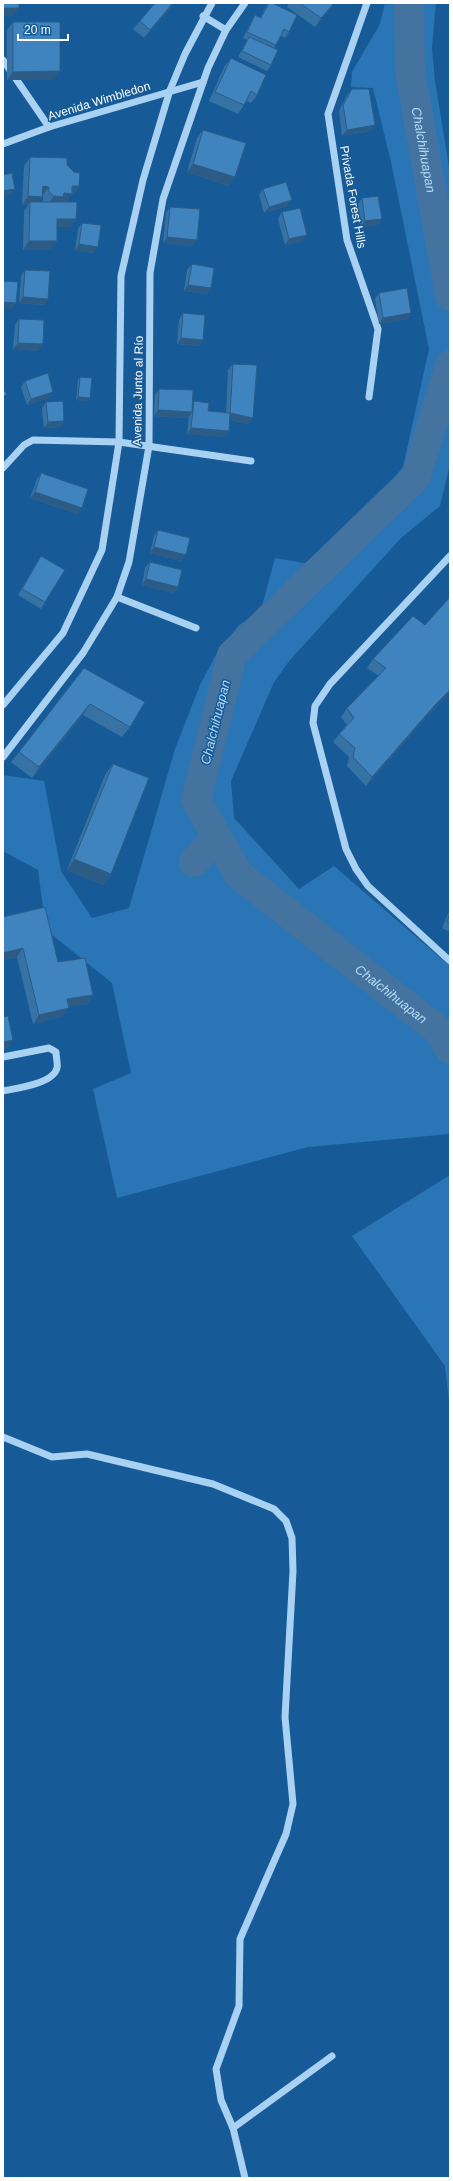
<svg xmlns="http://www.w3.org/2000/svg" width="453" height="2181" viewBox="0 0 453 2181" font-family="Arial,sans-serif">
  <rect width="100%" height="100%" fill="#165b97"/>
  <g fill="#2a75b6">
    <polygon points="385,3 436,3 432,48 435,81 450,173 450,464 440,506 401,538 290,660 274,682 231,781 234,818 299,889 334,866 450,966 450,1134 308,1147 117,1198 93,1089 131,1073 112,983 46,930 38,870 3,851 3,775 44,781 61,871 92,918 129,908 175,749 200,685 217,653 239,625 261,610 275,558 310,564 347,535 403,467 429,349 391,162 373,88 351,87 352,72 380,24"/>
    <polygon points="450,1175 450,1410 445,1366 352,1236"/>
  </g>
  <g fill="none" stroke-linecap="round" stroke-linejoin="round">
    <g stroke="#43739e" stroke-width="30">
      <path id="s1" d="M 409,3 L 410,71 L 450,296"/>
      <path id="s2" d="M 450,365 L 416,477 L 232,655 L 196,800 L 239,875 L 438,1030 L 450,1049"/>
      <polyline points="194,862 217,837"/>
    </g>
    <g stroke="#a9d1f2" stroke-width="7">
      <polyline points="367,3 328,114 347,240 378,329 369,397"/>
      <polyline points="203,16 226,30"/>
      <polyline points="3,60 49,127"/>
      <polyline points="3,144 49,127 203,82"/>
      <polyline points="3,468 24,445 33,440 119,442 251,461"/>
      <polyline points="450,556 330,684 315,706 313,723 346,849 356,869 368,886 450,961"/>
      <polyline points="117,597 196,628"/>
      <polyline points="3,705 63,633 102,550 119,442 121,276 143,180 170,90 185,54 212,3"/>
      <polyline points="3,757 83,653 117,597 129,562 149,446 150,273 163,199 208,68 226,30 245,3"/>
      <path d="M 3,1057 L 49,1048 L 56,1052 C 56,1057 58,1064 57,1068 C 53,1084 17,1088 3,1091"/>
      <polyline points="3,1437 52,1457 87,1454 213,1484 274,1509 286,1521 292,1538 293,1571 285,1717 293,1804 286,1834 240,1939 239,2006 216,2069 221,2100 233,2128 245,2178"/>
      <polyline points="233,2128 332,2056"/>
    </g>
  </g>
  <g fill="#3672a4" fill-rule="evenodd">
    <polygon points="155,3 175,3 144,38 133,29 140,21"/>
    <polygon points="268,3 289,32 285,38 280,35 274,48 271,65 267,71 238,57 247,40 243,38 251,22 255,15 260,18 265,8"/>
    <polygon points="289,3 335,3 315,27 287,7"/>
    <polygon points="13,22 54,80 7,80 7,30"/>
    <polygon points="231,58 257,95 251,103 247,101 244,105 238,114 209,101 224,67"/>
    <polygon points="352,89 375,125 370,131 342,136 339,111 347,95"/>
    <polygon points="203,130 229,186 187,172 197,138"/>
    <path d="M 30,157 L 67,165 L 79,186 L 73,195 L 71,195 L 66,202 L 59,202 L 76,219 L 70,227 L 57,227 L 51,250 L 23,250 L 24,211 L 28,205 L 22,205 L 24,166 ZM 42,195 L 43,195 L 43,201 L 45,202 L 38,202 Z"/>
    <polygon points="263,189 287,206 264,213 259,195"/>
    <polygon points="362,198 378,225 361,227 358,204"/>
    <polygon points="170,207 193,246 163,243 166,213"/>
    <polygon points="282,212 303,241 285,245 278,219"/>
    <polygon points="82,223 94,253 75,250 78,229"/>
    <polygon points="192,264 207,294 184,291 187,270"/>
    <polygon points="25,270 48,299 44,305 19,303 21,276"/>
    <polygon points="379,293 411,313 407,319 379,324 375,299"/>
    <polygon points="183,313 203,340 199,346 177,344 179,320"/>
    <polygon points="19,319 38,351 13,349 15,325"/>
    <polygon points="233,364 249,424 230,420 225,437 187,434 189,417 188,418 154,416 155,395 159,389 192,403 194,401 208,411 226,413 228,370"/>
    <polygon points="80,377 87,401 76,400 78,380"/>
    <polygon points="25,381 49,398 27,405 21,387"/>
    <polygon points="46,402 64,421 60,427 44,428 42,408"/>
    <polygon points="41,473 78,514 30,498 37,479"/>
    <polygon points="158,530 181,561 150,553 154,536"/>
    <polygon points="41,556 45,602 41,609 18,595 37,562"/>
    <polygon points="150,562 178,587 174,593 142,585 145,568"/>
    <polygon points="450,597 450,692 429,714 366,786 347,766 349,757 333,742 339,734 347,725 341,717 347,708 379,676 367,668 373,659 425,625"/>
    <polygon points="84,668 130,727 122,737 83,715 32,778 11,762 19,752"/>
    <polygon points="113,764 111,874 103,885 67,870 105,775"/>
    <polygon points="450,909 450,932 442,928"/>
    <polygon points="3,917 58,962 93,995 87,1004 68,1006 63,1016 33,1024 17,957 3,960"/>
  </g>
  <g fill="#2c5c86">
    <polygon points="173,3 175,3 144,38 150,30"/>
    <polygon points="334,3 335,3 315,27 321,18"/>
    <polygon points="3,8 19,8 13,16 3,16"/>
    <polygon points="60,71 54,80 7,80 13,72"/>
    <polygon points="375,125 370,131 342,136 347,130"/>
    <polygon points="193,164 235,177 229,186 187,172"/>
    <polygon points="43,186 49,187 43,195 37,194"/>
    <polygon points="72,186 79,186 73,195 71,195 66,202 60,202 57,205 48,204 54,196"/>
    <polygon points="15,189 10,195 3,196 3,191"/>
    <polygon points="28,196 42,197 36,205 30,202 28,205 22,205"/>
    <polygon points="292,200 287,206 264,213 269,207"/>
    <polygon points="57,219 76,219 70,227 51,227"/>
    <polygon points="382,219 378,225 361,227 365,221"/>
    <polygon points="307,235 303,241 285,245 289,239"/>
    <polygon points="167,237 197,240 193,246 163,243"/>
    <polygon points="29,241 57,241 51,250 23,250"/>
    <polygon points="79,244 98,247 94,253 75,250"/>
    <polygon points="188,285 211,288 207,294 184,291"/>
    <polygon points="23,297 48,299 44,305 19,303"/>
    <polygon points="3,302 16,303 12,309 3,308"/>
    <polygon points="411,313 407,319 379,324 383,318"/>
    <polygon points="181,338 203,340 199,346 177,344"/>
    <polygon points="18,343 43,344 38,351 13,349"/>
    <polygon points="53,392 49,398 27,405 31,399"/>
    <polygon points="78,397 90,398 87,401 76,400"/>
    <polygon points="158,410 192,412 188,418 154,416"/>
    <polygon points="230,413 253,418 249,424 226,419"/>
    <polygon points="64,421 60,427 44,428 48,422"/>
    <polygon points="191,428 229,431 225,437 187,434"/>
    <polygon points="35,492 82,508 78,514 30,498"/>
    <polygon points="154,547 186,555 181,561 150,553"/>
    <polygon points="146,579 178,587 174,593 142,585"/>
    <polygon points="450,690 450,692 429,714 366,786 372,777 435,705"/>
    <polygon points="90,704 83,715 32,778 39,767"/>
    <polygon points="74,859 111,874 103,885 67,870"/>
    <polygon points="23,948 17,957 3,960 3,953"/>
    <polygon points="93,995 87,1004 61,1008 67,999"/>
    <polygon points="69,1008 63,1016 33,1024 39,1015"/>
    <polygon points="13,1040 7,1049 3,1050 3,1042"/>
  </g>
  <g fill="#3f84bf" stroke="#2c5c86">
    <rect x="3" y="3" width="16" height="5"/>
    <polygon points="155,3 173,3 150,30 140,21"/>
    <polygon points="269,3 272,3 297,15 289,32 284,29 276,45 247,32 255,15 261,18"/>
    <polygon points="300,3 334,3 321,18"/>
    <polygon points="13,22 60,22 60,71 13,72"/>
    <polygon points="249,37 278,50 271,65 242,51"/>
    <polygon points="231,58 266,75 257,95 251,91 244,105 215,92"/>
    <polygon points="352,89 369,89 375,125 347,130 343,105"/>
    <polygon points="203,130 246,143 235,177 193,164"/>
    <polygon points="30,157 67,158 67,165 74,172 80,173 79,186 72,186 72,194 64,193 63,197 54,196 49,192 49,187 43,186 42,197 28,196"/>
    <polygon points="12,173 15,189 3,191 3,175"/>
    <polygon points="286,182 292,200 269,207 263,189"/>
    <polygon points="378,196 382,219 365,221 362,198"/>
    <polygon points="30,202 77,202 76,219 57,219 57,241 29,241"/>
    <polygon points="170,207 200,209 197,240 167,237"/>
    <polygon points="300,208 307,235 289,239 282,212"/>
    <polygon points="82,223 101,225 98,247 79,244"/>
    <polygon points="192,264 214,268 211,288 188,285"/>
    <polygon points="25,270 50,271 48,299 23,297"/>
    <polygon points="3,281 18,282 16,303 3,302"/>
    <polygon points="407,288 411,313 383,318 379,293"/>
    <polygon points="183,313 205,315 203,340 181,338"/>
    <polygon points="19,319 44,320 43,344 18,343"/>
    <polygon points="233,364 257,365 253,418 230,413"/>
    <polygon points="48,373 53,392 31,399 25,381"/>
    <polygon points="80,377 92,378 90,398 78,397"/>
    <polygon points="3,389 7,394 3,397"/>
    <polygon points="159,389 193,390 192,412 158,410"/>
    <polygon points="63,401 64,421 48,422 46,402"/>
    <polygon points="194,401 209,403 208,411 230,413 229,431 191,428"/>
    <polygon points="41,473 88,489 82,508 35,492"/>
    <polygon points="158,530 190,538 186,555 154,547"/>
    <polygon points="41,556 65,570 45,602 22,589"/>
    <polygon points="150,562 182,570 178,587 146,579"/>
    <polygon points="450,597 450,690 435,705 372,777 353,757 355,748 339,734 354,718 347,708 386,668 373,659 413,616 425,625"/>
    <polygon points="84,668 145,702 130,727 90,704 39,767 19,752"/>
    <polygon points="113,764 149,778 111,874 74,859"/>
    <polygon points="45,907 58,962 85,958 93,995 67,999 69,1008 39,1015 23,948 3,953 3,917"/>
    <polygon points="450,914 450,923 447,922"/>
    <polygon points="8,1016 13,1040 3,1042 3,1017"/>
  </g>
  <g text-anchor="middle" stroke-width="3" stroke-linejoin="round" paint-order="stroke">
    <g font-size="12" fill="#fff" stroke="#165b97">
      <text transform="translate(99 101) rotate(-17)" y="4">Avenida Wimbledon</text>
      <text transform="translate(353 197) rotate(80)" y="4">Privada Forest Hills</text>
      <text transform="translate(138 391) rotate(-89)" y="4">Avenida Junto al Río</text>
    </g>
    <g font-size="13" font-style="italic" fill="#b5daf8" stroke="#165b97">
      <text dy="5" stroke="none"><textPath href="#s1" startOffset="148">Chalchihuapan</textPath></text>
      <text transform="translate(215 722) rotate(-76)" y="5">Chalchihuapan</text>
      <text dy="5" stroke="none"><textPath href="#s2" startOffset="802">Chalchihuapan</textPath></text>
    </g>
  </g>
  <rect width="453" height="2181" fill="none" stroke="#ffffff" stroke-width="8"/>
  <path d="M18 34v6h50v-6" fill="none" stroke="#ffffff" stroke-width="2"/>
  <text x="24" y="34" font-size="12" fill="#ffffff" stroke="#165b97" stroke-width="3" paint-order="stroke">20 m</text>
</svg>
